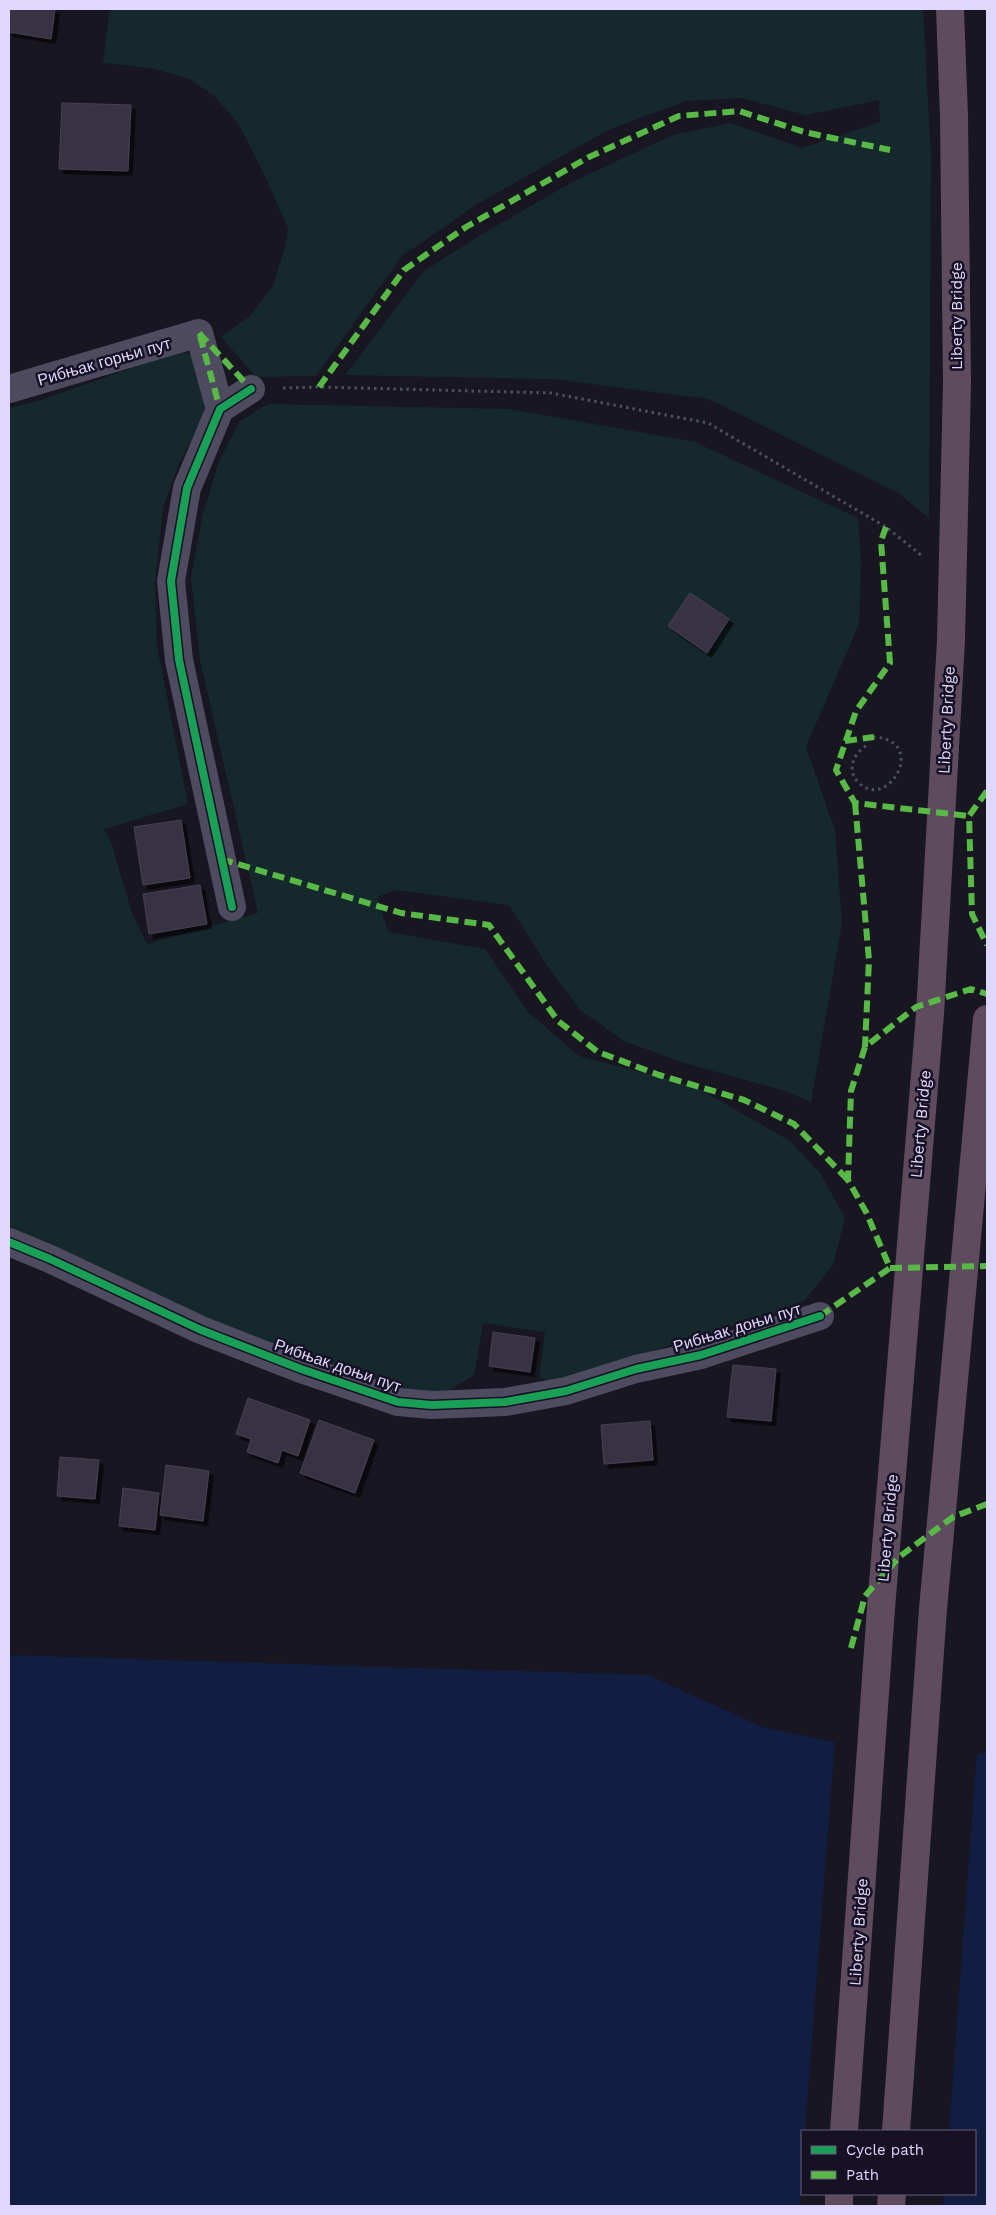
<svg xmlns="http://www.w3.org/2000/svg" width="996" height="2215" viewBox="0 0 996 2215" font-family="'Work Sans',sans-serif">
  <defs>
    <filter id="shadow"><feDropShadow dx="4.5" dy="4.5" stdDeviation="0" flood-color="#0009"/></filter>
  </defs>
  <rect width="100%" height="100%" fill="#181620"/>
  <g fill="#15292c">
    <polygon points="110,9 923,9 931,157 929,518 898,493 709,399 553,379 345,375 424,271 479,236 574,181 673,135 730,123 802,148 880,122 879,100 806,115 741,98 686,101 608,130 479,203 402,256 316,376 256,377 221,337 250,316 273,286 286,244 288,228 266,178 238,123 215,97 190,79 151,68 103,63"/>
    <polygon points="177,352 189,353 199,370 206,401 202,419 179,464 163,507 155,583 157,646 188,804 104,829 111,842 132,913 147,944 258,913 200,660 191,578 202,518 219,461 240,421 268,404 510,409 695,442 858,518 861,562 859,624 806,747 835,831 842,923 811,1102 782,1090 684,1063 624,1041 579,1009 548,967 509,905 396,890 377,897 388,932 485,949 528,1012 579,1056 694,1086 790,1141 820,1173 845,1218 833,1265 804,1301 773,1314 552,1381 539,1378 545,1332 483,1323 474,1375 450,1390 423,1392 391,1388 207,1321 9,1231 9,408 38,401"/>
  </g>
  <path fill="#111d41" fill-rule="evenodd" d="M 9,1655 L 648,1675 L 763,1727 L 900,1756 L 987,1753 L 987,2206 L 9,2206 ZM 802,2131 L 975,2131 L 975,2194 L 802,2194 Z"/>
  <g fill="#181620">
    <polygon points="835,1740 900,1754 977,1751 949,2131 805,2131"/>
    <polygon points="802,2173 802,2194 944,2194 943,2206 800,2206"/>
  </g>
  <g fill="#383342" stroke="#464153" filter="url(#shadow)">
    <polygon points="9,9 55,9 51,39 9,32"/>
    <polygon points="62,103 131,105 128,171 59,169"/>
    <polygon points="690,593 729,619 707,653 668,626"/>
    <polygon points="181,820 190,878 143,885 134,827"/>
    <polygon points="200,885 207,924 149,934 143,894"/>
    <polygon points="493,1332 535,1338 530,1372 489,1366"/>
    <polygon points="733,1365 776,1369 771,1421 727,1417"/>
    <polygon points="248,1398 310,1420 298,1456 282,1450 278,1463 247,1452 251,1439 236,1434"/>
    <polygon points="319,1420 374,1440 355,1493 300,1473"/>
    <polygon points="650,1421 653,1460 604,1464 601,1425"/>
    <polygon points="60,1457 99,1460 95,1499 57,1496"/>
    <polygon points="166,1465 209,1471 203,1521 160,1515"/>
    <polygon points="123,1488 159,1493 155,1530 119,1526"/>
  </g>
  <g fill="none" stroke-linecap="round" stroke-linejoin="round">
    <g stroke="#4a5260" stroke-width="3" stroke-dasharray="2.5 4" stroke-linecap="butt">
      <polyline points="283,388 319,387 551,393 708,423 886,527 921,555"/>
      <path d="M 866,746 C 854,753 846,770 858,782 C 888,813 929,740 874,737"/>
    </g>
    <g stroke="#4e4b60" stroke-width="28">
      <polyline points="9,389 199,333 220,409"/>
      <polyline points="232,907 179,660 171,581 187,488 220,409 251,389"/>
      <polyline points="9,1242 50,1259 201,1330 301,1369 398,1402 432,1405 505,1402 566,1391 636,1369 701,1355 820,1316"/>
    </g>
    <g stroke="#5e4c5e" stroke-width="28">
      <polyline points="950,9 954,116"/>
      <polyline points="896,2131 933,1609 987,1019"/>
      <polyline points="839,2206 839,2194"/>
      <polyline points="891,2206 892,2194"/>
    </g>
    <polyline stroke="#5e4c5e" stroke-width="28" points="844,2131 881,1608 930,1014 951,640 957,383 954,116"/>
    <g stroke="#58b947" stroke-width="6" stroke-dasharray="12 6" stroke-linecap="butt">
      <polyline points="199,333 251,389 248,391"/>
      <polyline points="200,336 220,409"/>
      <polyline points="319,387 404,270 466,227 589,157 679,116 739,111 804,132 890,150"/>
      <polyline points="886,527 881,541 890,663 856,711 836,770 855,803 969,816"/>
      <polyline points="845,741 874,737"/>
      <polyline points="987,791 969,816 972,914 987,945"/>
      <polyline points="855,803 869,960 865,1047"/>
      <polyline points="221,859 401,913 489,925 558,1021 598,1052 659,1075 744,1100 794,1124 848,1180"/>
      <polyline points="890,1268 987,1266"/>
      <polyline points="820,1316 890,1268 866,1212 848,1180 851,1091 865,1047 916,1007 971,989 987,994"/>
      <polyline points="851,1648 865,1596 899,1557 953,1517 987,1504"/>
    </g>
    <defs>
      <g id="cycleway">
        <polyline points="232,907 179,660 171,581 187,488 220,409 251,389"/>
        <polyline points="9,1242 50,1259 201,1330 301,1369 398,1402 432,1405 505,1402 566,1391 636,1369 701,1355 820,1316"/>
      </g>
    </defs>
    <use href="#cycleway" stroke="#161125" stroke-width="11"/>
    <use href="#cycleway" stroke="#1a9f57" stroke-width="8"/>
  </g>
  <g text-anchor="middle" stroke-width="5" stroke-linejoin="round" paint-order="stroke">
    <g font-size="16" fill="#dfd7fc" stroke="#161125">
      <text transform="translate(956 316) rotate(-90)" y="6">Liberty Bridge</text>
      <text transform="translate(104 361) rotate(-16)" y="6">Рибњак горњи пут</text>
      <text transform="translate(946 720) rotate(-87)" y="6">Liberty Bridge</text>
      <text transform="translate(920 1124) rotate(-85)" y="6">Liberty Bridge</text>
      <text transform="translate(737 1327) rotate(-17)" y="6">Рибњак доњи пут</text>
      <text transform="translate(338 1365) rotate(19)" y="6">Рибњак доњи пут</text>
      <text transform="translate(887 1528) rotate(-85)" y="6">Liberty Bridge</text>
      <text transform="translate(858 1932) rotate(-86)" y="6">Liberty Bridge</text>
    </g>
  </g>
  <rect width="996" height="2215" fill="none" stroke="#dfd7fc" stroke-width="20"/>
  <rect x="801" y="2130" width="175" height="65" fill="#161125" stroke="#66607b"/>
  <rect x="811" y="2146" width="25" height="8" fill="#1a9f57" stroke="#66607b"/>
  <text x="846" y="2155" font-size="15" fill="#dfd7fc">Cycle path</text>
  <rect x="811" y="2171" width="25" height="8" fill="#58b947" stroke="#66607b"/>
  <text x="846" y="2180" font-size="15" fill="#dfd7fc">Path</text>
</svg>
